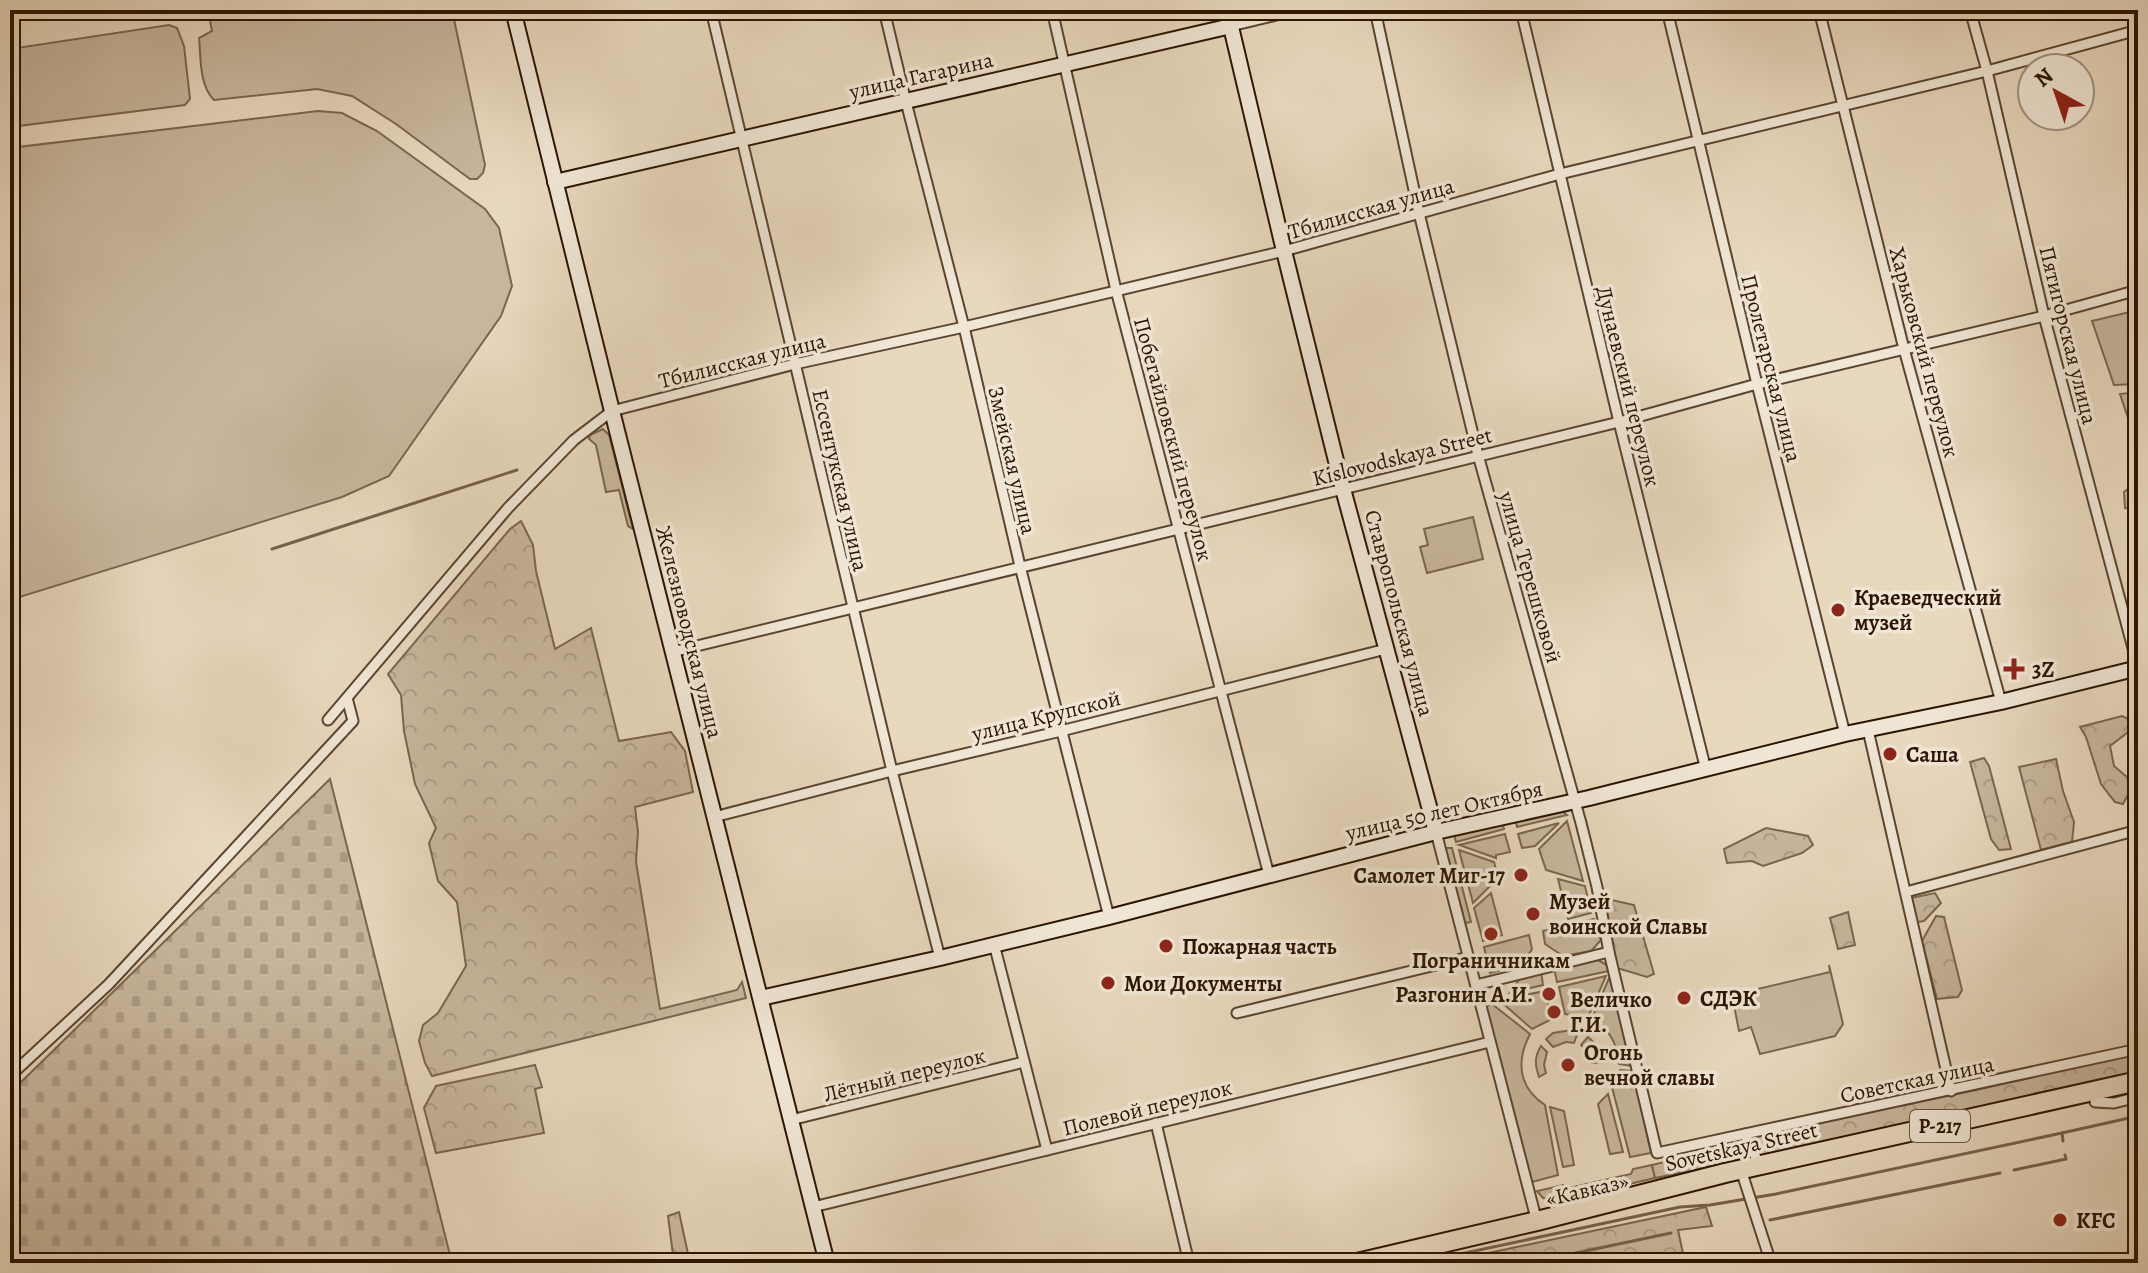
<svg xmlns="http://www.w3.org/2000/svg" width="2148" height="1273" viewBox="0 0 2148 1273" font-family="Alegreya,serif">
  <defs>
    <pattern id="forest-crowns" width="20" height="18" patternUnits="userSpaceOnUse" patternTransform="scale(2)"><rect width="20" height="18" fill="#c8b79e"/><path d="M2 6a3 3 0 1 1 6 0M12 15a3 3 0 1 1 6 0" fill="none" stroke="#ac9c86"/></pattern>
    <pattern id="cemetery-stones" width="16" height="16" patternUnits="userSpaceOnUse" patternTransform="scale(2)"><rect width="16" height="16" fill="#c8b79e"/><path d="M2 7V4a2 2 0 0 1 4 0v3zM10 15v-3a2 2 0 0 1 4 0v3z" fill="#ac9c86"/></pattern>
  </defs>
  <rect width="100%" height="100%" fill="#e8d8be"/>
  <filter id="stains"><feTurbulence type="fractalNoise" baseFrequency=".0025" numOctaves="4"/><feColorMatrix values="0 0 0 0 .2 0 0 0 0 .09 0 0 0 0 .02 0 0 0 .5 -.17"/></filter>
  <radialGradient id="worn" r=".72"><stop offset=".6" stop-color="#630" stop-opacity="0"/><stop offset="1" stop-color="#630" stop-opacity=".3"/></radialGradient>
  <g fill="#c8b79e" stroke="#7a664f" stroke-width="2">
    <path d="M 208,10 L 452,10 L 485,165 L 483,173 L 477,179 L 470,179 L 396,124 L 352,96 L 317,89 L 214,100 C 199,85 201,58 199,38 L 212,31 Z"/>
    <polygon points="169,25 177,28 184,46 190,99 185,105 10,127 10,49"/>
    <polygon points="318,111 342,113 377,131 485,209 499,228 512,286 501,316 389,476 342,497 10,600 10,148"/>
    <polygon points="2138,310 2138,384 2114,385 2092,321"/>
    <polygon points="2138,392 2138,431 2129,421 2120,394"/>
    <polygon points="603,429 609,435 633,529 628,526 619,490 606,492 596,445 589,439 590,435"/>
    <polygon points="2138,481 2138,517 2137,517 2135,509 2125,508 2124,492"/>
    <polygon points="1473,517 1483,559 1427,573 1420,547 1428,545 1424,529"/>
    <polygon points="1550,811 1562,811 1567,815 1517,827 1515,819"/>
    <polygon points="1567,821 1583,881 1546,870 1539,849"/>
    <polygon points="1502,822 1504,829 1456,842 1454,835"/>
    <polygon points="1559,823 1535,846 1522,848 1518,834"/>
    <polygon points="1505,834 1510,852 1496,855 1496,858 1459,845"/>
    <polygon points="1445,848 1452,848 1471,922 1465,923"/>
    <polygon points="1459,850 1494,862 1498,878 1473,903"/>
    <polygon points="1558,879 1585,886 1591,913 1568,919"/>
    <polygon points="1491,893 1502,935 1483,941 1474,908"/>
    <polygon points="1594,919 1601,940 1591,951 1563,956 1545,944 1543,931"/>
    <polygon points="1529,935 1532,949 1522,965 1490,973 1484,947"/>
    <polygon points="1594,958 1607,965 1609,971 1557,982 1554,968"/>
    <polygon points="1829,965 1843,1024 1835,1036 1760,1054 1751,1027 1739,1031 1732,995 1830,972"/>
    <polygon points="1541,971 1543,985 1510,993 1522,975"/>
    <polygon points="1606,976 1588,1017 1565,1014 1559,987"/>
    <path d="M 1610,976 L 1632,1066 L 1619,1064 C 1618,1044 1609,1029 1592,1018 Z"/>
    <polygon points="1545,991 1552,1019 1532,1029 1499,1000"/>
    <path d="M 1492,1004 L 1530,1034 C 1516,1061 1518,1087 1545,1105 L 1558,1175 L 1532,1182 L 1486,1006 Z"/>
    <polygon points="1572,1030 1578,1032 1574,1043 1566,1042 1553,1047 1546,1039 1553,1033"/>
    <polygon points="1588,1037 1599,1047 1603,1062 1592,1063 1588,1052 1581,1045"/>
    <path d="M 1541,1046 L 1547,1052 L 1544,1065 L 1546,1073 L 1539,1077 C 1535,1065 1534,1057 1541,1046 Z"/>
    <polygon points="1620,1070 1633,1071 1651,1153 1630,1157 1612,1087"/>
    <polygon points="1608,1094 1623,1152 1610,1154 1598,1104"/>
    <polygon points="1550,1107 1564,1111 1574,1165 1563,1167"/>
    <polygon points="1652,1165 1655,1178 1557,1201 1543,1198 1537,1191 1564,1185 1565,1189 1631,1174 1633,1169"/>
  </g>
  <g fill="url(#forest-crowns)" stroke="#7a664f" stroke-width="2">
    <polygon points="521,521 533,545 536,571 555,649 591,628 619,741 671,732 685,751 693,792 635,807 638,832 636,862 660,1009 737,990 742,982 746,998 432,1076 425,1063 419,1041 423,1025 438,1013 466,966 457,902 438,881 429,843 436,828 415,784 404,731 401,695 388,674 510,529"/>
    <polygon points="2122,716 2138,724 2138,733 2127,733 2110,746 2114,766 2127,777 2131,789 2123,804 2115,802 2101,784 2086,737 2080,727"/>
    <polygon points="1984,758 1989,766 2011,849 1999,850 1991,839 1970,762"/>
    <polygon points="2056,759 2063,791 2074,822 2072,842 2041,850 2019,767"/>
    <polygon points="1766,828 1808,836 1813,845 1802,853 1763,866 1752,861 1727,863 1724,849"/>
    <polygon points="1935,893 1941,903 1924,921 1917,922 1911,898"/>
    <polygon points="1603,898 1634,905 1654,974 1647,977 1617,968"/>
    <polygon points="1848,912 1855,945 1838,949 1830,918"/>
    <polygon points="1936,916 1944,917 1962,990 1958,997 1937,999 1922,941"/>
    <polygon points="2138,1053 2138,1076 1964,1116 1655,1178 1652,1165 1690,1156 1694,1147 1966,1092"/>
    <polygon points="535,1065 542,1087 535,1089 544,1133 436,1153 424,1108 436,1086"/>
    <polygon points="1706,1207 1712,1226 1678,1230 1685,1263 1441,1263"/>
    <polygon points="679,1212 690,1263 674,1263 668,1216"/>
  </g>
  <polygon fill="url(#cemetery-stones)" stroke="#7a664f" stroke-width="2" points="330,779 452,1263 10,1263 10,1093"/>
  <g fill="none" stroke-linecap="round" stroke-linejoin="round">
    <g stroke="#76614b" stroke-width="3">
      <polyline points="272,549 517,470"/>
      <polyline points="2063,1141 2062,1133 2138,1116"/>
      <polyline points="2014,1170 2066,1159 2065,1155"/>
      <polyline points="1770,1220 2000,1173"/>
      <polyline points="1418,1263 1680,1207 1710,1205 1776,1194 2062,1133"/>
      <polyline points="1528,1263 1671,1233"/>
    </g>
    <defs>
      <g id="street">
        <polyline points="711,10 892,771 940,958"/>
        <polyline points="884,10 906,102 964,327 1020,566 1109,917"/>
        <polyline points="1052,10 1116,290 1269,875"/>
        <polyline points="1375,10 1419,213 1478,455 1581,823 1597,887 1609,952 1657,1153 2138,1049"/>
        <polyline points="1521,10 1619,422 1706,770"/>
        <polyline points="1667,10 1757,384 1845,734"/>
        <polyline points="1819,10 1904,349 2001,702"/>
        <polyline points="1970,10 1987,71 2044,316 2138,667"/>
        <polyline points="1231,26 1297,10"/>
        <polyline points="672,652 1619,422 1757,384 2044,316 2138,290"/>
        <polyline points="328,720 508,508 574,440 612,411 795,364 964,327 1284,251 1560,174 1987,71 2138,30"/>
        <polyline points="1868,730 1951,1091"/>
        <polyline points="714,817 892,771 1061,731 1386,649"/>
        <polyline points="1436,832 1537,1222"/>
        <polyline points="1906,892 2138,830"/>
        <polyline points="994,944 1047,1150"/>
        <polyline points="1476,985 1609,952"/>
        <polyline points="1237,1013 1469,957"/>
        <polyline points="10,1076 109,984 353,721 347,698"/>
        <polyline points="2095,1102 2114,1103 2138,1097"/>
        <polyline points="791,1120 1024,1062"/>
        <polyline points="1156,1123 1189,1263"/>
        <polyline points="1745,1134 1757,1160"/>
        <polyline points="1741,1170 1771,1263"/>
        <polyline points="813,1207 1490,1042"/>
      </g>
      <g id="secondary">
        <polyline points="513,10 612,411 827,1263"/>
        <polyline points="1227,10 1284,251 1343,489 1436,832"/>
        <polyline points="555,182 1231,26"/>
        <polyline points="761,998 940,958 1109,917 1436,832 1589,798 1845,734 2001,702 2138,668"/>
      </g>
      <polyline id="highway" points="1357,1263 1537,1221 1725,1173 2138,1081"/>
    </defs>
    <use href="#street" stroke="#5b4530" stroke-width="13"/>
    <use href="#secondary" stroke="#2c1400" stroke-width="18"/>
    <use href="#highway" stroke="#2c1400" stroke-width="22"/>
    <use href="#street" stroke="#f0e6d5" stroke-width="9"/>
    <use href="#secondary" stroke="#f0e6d5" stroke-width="14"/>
    <use href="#highway" stroke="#e8d8be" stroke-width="18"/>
  </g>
  <g fill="#8f2418" stroke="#f0e6d5" stroke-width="3">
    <circle cx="1838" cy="610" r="8"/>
    <path d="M2010 657h8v8h8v8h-8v8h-8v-8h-8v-8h8z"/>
    <circle cx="1890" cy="754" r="8"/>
    <circle cx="1521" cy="875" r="8"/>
    <circle cx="1533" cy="914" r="8"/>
    <circle cx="1491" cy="934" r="8"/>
    <circle cx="1166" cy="946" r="8"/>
    <circle cx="1108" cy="983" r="8"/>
    <circle cx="1549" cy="994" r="8"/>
    <circle cx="1684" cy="998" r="8"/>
    <circle cx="1554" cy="1012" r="8"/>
    <circle cx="1568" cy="1065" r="8"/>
    <circle cx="2060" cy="1220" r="8"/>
  </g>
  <g text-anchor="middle" stroke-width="7" stroke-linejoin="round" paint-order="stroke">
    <rect fill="#f0e6d5" stroke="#675340" stroke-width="2" x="1910" y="1110" width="60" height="32" rx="6"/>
    <g font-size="20" font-weight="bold" fill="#2c1400">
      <text x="1940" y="1133">Р-217</text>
    </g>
    <g font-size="22" fill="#2c1400" stroke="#f0e6d5">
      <text transform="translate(921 75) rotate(-13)" y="8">улица Гагарина</text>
      <text transform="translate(1371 208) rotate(-16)" y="8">Тбилисская улица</text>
      <text transform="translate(2069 335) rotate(76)" y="8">Пятигорская улица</text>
      <text transform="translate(1925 352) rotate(75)" y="8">Харьковский переулок</text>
      <text transform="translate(742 360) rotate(-14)" y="8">Тбилисская улица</text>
      <text transform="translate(1772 368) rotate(76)" y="8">Пролетарская улица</text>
      <text transform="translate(1629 386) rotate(76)" y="8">Дунаевский переулок</text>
      <text transform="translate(1174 439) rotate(75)" y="8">Побегайловский переулок</text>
      <text transform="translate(1402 456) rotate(-14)" y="8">Kislovodskaya Street</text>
      <text transform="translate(1013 460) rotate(77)" y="8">Змейская улица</text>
      <text transform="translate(841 480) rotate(77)" y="8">Ессентукская улица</text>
      <text transform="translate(1531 577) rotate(74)" y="8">улица Терешковой</text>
      <text transform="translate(1400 613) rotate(75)" y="8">Ставропольская улица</text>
      <text transform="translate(690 632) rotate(76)" y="8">Железноводская улица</text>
      <text transform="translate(1046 715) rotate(-14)" y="8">улица Крупской</text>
      <text transform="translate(1444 810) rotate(-13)" y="8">улица 50 лет Октября</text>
      <text transform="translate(904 1074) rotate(-14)" y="8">Лётный переулок</text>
      <text transform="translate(1917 1079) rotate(-12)" y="8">Советская улица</text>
      <text transform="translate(1147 1107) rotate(-14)" y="8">Полевой переулок</text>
      <text transform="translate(1741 1146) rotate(-13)" y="8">Sovetskaya Street</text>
      <text transform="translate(1587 1189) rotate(-13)" y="8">«Кавказ»</text>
    </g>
    <g font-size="22" font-weight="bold" fill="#2c1400" stroke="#f0e6d5" text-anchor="start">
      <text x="1854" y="605">Краеведческий<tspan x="1854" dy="25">музей</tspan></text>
      <text x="2032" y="677">3Z</text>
      <text x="1906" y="762">Саша</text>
      <text x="1505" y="883" text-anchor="end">Самолет Миг-17</text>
      <text x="1549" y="909">Музей<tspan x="1549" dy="25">воинской Славы</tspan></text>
      <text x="1182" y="954">Пожарная часть</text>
      <text x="1491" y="968" text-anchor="middle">Пограничникам</text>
      <text x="1124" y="991">Мои Документы</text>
      <text x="1533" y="1002" text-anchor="end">Разгонин А.И.</text>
      <text x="1700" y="1006">СДЭК</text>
      <text x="1570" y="1007">Величко<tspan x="1570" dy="25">Г.И.</tspan></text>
      <text x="1584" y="1060">Огонь<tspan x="1584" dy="25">вечной славы</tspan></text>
      <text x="2076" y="1228">KFC</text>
    </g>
  </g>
  <rect width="2148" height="1273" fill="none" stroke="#e8d8be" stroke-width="40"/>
  <rect x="12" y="12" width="2124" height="1249" fill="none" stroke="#2c1400" stroke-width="4"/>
  <rect x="20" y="20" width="2108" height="1233" fill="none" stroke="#2c1400" stroke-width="2"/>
  <g transform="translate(2056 92) rotate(320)"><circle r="38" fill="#f0e6d5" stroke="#a29280" stroke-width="2"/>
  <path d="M0-6L14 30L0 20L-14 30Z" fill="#8f2418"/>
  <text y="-12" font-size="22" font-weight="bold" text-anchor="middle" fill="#2c1400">N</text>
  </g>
  <rect width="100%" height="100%" filter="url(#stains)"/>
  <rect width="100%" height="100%" fill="url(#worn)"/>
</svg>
